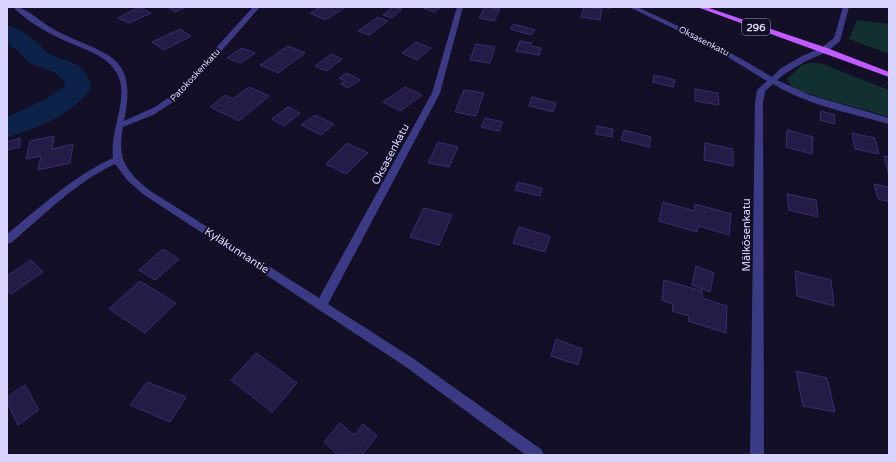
<svg xmlns="http://www.w3.org/2000/svg" width="896" height="462" viewBox="0 0 896 462" font-family="'Varela Round',sans-serif">
  <rect width="100%" height="100%" fill="#130f26"/>
  <g fill="#12302f">
    <polygon points="857,20 889,24 889,54 849,39"/>
    <polygon points="809,63 820,63 889,90 889,117 809,94 792,87 787,79 802,65"/>
  </g>
  <g fill="none" stroke-linecap="round" stroke-linejoin="round">
    <path fill="#0c2248" fill-rule="evenodd" d="M 7,25 C 18,28 28,35 37,42 C 41,45 44,51 48,53 C 67,63 88,61 91,88 C 74,114 36,129 7,137 L 7,117 L 44,100 L 65,86 L 64,81 L 54,72 L 29,63 L 19,52 L 7,43 Z"/>
  </g>
  <g fill="#241b47" stroke="#3b2d73">
    <polygon points="139,7 151,13 129,23 118,18"/>
    <polygon points="172,7 186,7 175,12 169,8"/>
    <polygon points="321,7 346,7 325,20 310,13"/>
    <polygon points="393,7 402,9 392,18 383,15"/>
    <polygon points="421,7 441,7 434,12"/>
    <polygon points="485,7 500,9 494,21 479,18"/>
    <polygon points="584,7 602,9 600,20 581,17"/>
    <polygon points="378,17 388,21 369,35 358,31"/>
    <polygon points="514,24 535,30 531,35 510,29"/>
    <polygon points="180,29 191,36 164,50 152,42"/>
    <polygon points="520,41 532,43 531,46 541,48 539,55 516,51"/>
    <polygon points="416,42 431,48 417,60 402,53"/>
    <polygon points="476,44 495,47 490,63 470,60"/>
    <polygon points="288,46 305,53 278,73 260,65"/>
    <polygon points="242,48 255,53 241,63 227,58"/>
    <polygon points="331,54 342,59 326,71 315,66"/>
    <polygon points="347,73 360,80 348,88 341,84 345,81 339,78"/>
    <polygon points="654,75 675,80 673,87 653,82"/>
    <polygon points="249,87 269,96 239,121 210,107 225,95 233,99"/>
    <polygon points="405,87 422,95 400,111 383,102"/>
    <polygon points="695,89 718,93 719,105 695,101"/>
    <polygon points="464,90 484,93 476,116 455,112"/>
    <polygon points="532,97 556,103 553,112 529,106"/>
    <polygon points="288,107 300,113 284,126 272,119"/>
    <polygon points="821,111 835,115 834,124 820,120"/>
    <polygon points="315,115 334,124 321,135 301,125"/>
    <polygon points="485,118 503,122 499,131 481,127"/>
    <polygon points="597,126 613,129 612,137 596,134"/>
    <polygon points="624,130 651,137 649,147 621,140"/>
    <polygon points="787,130 813,137 812,154 786,147"/>
    <polygon points="852,133 875,138 879,154 855,149"/>
    <polygon points="54,136 52,149 73,144 70,163 38,170 41,156 26,159 30,141"/>
    <polygon points="20,138 20,147 7,150 7,142"/>
    <polygon points="438,142 458,147 449,167 428,163"/>
    <polygon points="347,143 368,153 346,174 326,164"/>
    <polygon points="705,143 733,149 733,166 704,160"/>
    <polygon points="884,156 889,157 889,176"/>
    <polygon points="518,182 542,188 540,196 515,190"/>
    <polygon points="874,184 889,187 889,202 878,199"/>
    <polygon points="787,194 816,200 818,217 789,210"/>
    <polygon points="663,202 694,211 695,204 731,214 729,235 698,226 697,232 659,221"/>
    <polygon points="424,208 452,215 439,245 410,237"/>
    <polygon points="519,227 550,236 545,252 513,243"/>
    <polygon points="163,249 179,259 155,280 139,270"/>
    <polygon points="31,260 43,272 11,294 7,290 7,276"/>
    <polygon points="696,266 714,273 710,292 692,285"/>
    <polygon points="795,271 831,280 834,306 797,296"/>
    <polygon points="664,280 702,291 702,298 727,306 726,333 688,321 689,316 672,311 673,304 662,300"/>
    <polygon points="140,281 176,303 145,333 109,309"/>
    <polygon points="556,339 582,349 578,365 551,356"/>
    <polygon points="256,353 297,383 272,412 231,380"/>
    <polygon points="796,371 827,378 835,412 803,406"/>
    <polygon points="147,382 186,397 170,422 130,405"/>
    <polygon points="25,385 39,410 18,425 7,402 7,397"/>
    <polygon points="340,423 354,435 363,424 377,436 362,455 338,455 324,442"/>
  </g>
  <g fill="none" stroke-linecap="round" stroke-linejoin="round">
    <g fill="#3d3a85" fill-rule="evenodd">
      <path d="M 13,7 C 28,7 41,23 55,30 C 104,56 139,51 124,121 L 155,107 L 175,93 L 253,7 L 260,7 L 181,97 L 153,115 L 123,127 C 117,159 125,170 149,190 L 319,298 L 432,93 L 457,7 L 463,7 L 440,93 L 328,304 L 414,359 L 542,450 L 544,455 L 526,455 L 406,367 L 143,194 L 127,180 L 115,164 C 76,182 44,215 11,243 L 7,244 L 7,234 C 41,207 73,176 113,158 C 110,133 124,109 121,85 C 116,56 84,50 61,39 C 45,31 25,20 13,7 Z"/>
      <polygon points="604,7 612,7 609,9"/>
      <path d="M 629,7 L 637,7 C 684,28 728,50 772,77 L 780,69 L 800,57 L 821,48 L 834,38 L 843,7 L 849,7 L 840,41 L 827,52 L 806,61 L 786,73 L 777,80 L 810,95 L 889,118 L 889,124 C 850,113 807,105 773,84 L 765,91 L 763,103 L 764,455 L 750,455 L 755,103 L 757,90 L 767,81 L 708,45 Z"/>
    </g>
    <polygon fill="#c25bff" fill-rule="evenodd" points="697,7 706,7 827,48 889,72 889,77"/>
  </g>
  <g text-anchor="middle" stroke-width="4" stroke-linejoin="round" paint-order="stroke">
    <g font-size="9" fill="#d9d4ff" stroke="#130f26">
      <text transform="translate(704 41) rotate(27)" y="3">Oksasenkatu</text>
      <text transform="translate(195 75) rotate(-47)" y="3">Patokoskenkatu</text>
    </g>
    <rect fill="#130f26" stroke="#9e99be" stroke-width="1" x="742" y="19" width="28" height="16" rx="3"/>
    <g font-size="10" font-weight="bold" fill="#d9d4ff">
      <text x="756" y="31">296</text>
    </g>
    <g font-size="11" fill="#d9d4ff" stroke="#130f26">
      <text transform="translate(390 154) rotate(-62)" y="4">Oksasenkatu</text>
      <text transform="translate(746 235) rotate(-90)" y="4">Mälkösenkatu</text>
      <text transform="translate(237 250) rotate(33)" y="4">Kyläkunnantie</text>
    </g>
  </g>
  <rect width="896" height="462" fill="none" stroke="#d9d4ff" stroke-width="16"/>
</svg>
